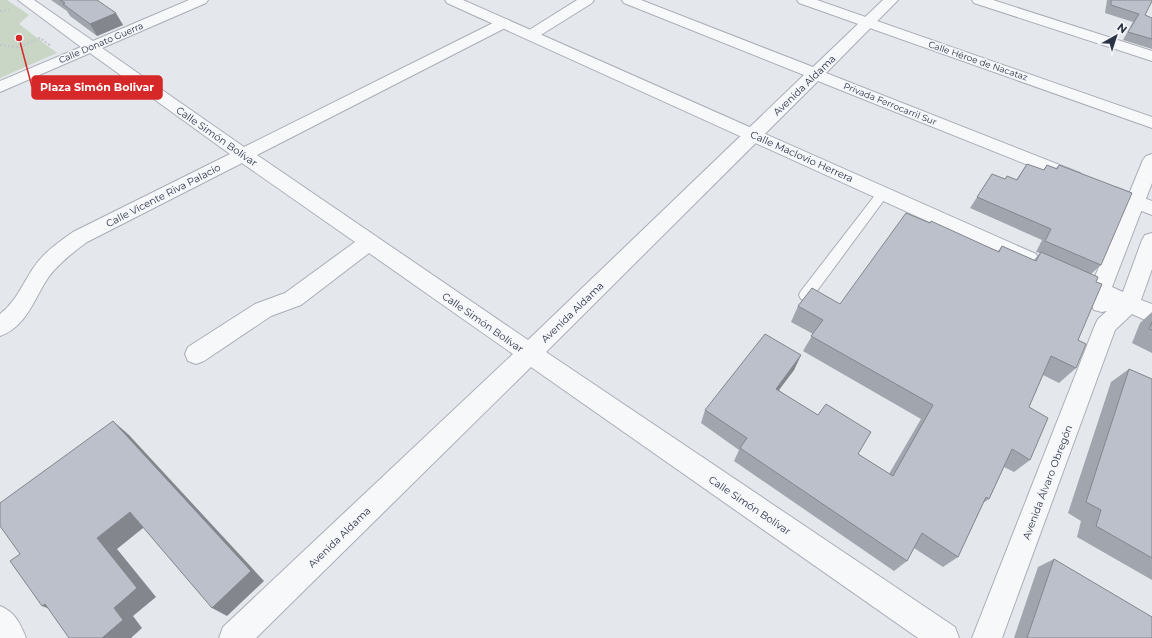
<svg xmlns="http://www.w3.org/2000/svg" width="1152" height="638" viewBox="0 0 1152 638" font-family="Montserrat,sans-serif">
  <rect width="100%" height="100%" fill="#e4e7ec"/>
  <polygon fill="#c9d6c5" points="0,0 7,0 29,15 19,24 57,53 0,78"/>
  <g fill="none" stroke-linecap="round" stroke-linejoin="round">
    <defs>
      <polygon id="service" points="883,189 887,190 889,193 887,196 811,299 806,300 801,299 799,295 801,291 879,190"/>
      <g id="minor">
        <path d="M 18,0 L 34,0 L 93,41 L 189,0 L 208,0 L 206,3 L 102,48 L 244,147 L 499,20 L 504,19 L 509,20 L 511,23 L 509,26 L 257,155 L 528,340 L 804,75 L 624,3 L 622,0 L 641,0 L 813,67 L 883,0 L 898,0 L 826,73 L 1080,173 L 1083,177 L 1080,181 L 1074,183 L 1068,181 L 818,81 L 546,352 L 955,627 L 959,638 L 918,638 L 531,367 L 256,638 L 219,638 L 223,627 L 513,354 L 369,253 L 301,305 L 271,316 L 204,361 L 196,364 L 188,361 L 185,354 L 188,347 L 255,304 L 285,293 L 355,242 L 242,163 L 87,242 C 73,252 61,262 50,275 C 34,297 28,326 0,336 L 0,314 C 16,302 23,283 34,267 C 44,252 59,242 73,232 L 230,154 L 90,53 L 0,92 L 0,81 L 81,47 Z"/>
        <polygon points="577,0 594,0 592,3 536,38 531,39 526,38 524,35 526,32"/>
        <polygon points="972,0 993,0 1152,51 1152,61 974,3"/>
        <polygon points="1115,187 1152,201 1152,215 1108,198 1106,193 1108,188"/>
        <path d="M 0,606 C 15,612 20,623 26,638 L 0,638 Z"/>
      </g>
      <g id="tertiary">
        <polygon points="445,0 463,0 1036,254 1039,259 1036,264 1029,267 1022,264 447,3"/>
        <polygon points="797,0 817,0 1152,117 1152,128 799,3"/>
        <polygon points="1152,154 1152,183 1112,287 1123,292 1142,240 1145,235 1152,233 1152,269 1141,300 1152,304 1152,323 1132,314 1115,330 1002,638 972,638 1095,325 1098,319 1107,311 1102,312 1094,310 1091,304 1090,295 1065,284 1062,278 1065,272 1072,270 1094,279 1143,160 1146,156"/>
      </g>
    </defs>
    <use href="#service" stroke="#a9aeb7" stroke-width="2"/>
    <use href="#minor" stroke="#a9aeb7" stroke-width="2"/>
    <use href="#tertiary" stroke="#a9aeb7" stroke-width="2"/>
    <g stroke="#c2c5cb" stroke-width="2" stroke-dasharray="2 2" stroke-linecap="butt">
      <polyline points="0,11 9,10"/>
      <polyline points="0,45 19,47 40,38 51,46"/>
    </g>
    <use href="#service" fill="#f7f8fa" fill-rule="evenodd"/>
    <use href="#minor" fill="#f7f8fa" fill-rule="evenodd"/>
    <use href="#tertiary" fill="#f7f8fa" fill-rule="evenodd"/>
  </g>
  <g fill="#a1a5ae">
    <polygon points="51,0 97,0 123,25 97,36 70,16 67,11"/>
    <polygon points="1107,0 1152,0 1145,15 1152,18 1152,49 1123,40 1133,22 1105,13"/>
    <polygon points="1027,164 1043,170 1047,165 1056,168 1059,165 1101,265 1091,274 1096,282 1078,340 1076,368 1059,383 1043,375 1029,407 1030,460 1014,472 1004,467 989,499 983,503 958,557 943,567 914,548 907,561 894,571 734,461 739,450 701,423 705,410 801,355 794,370 779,390 858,454 889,474 921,419 803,351 813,334 791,322 798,306 840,304 930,223 998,251 1002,246 1034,260 1040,253 1036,252 1042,240 970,208 992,174 1004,179 1016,180"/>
    <polygon points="1152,312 1152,353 1132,343 1140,323"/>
    <polygon points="1129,369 1152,379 1152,580 1077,537 1081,521 1068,513 1111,382"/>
    <polygon points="1054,559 1152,638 1014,638 1038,567"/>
  </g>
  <g fill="#83868d">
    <polygon points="116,13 123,25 97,36 90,24"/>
    <polygon points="801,355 794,370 769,403 776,389"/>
    <polygon points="113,421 129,435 264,581 227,616 212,608"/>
    <polygon points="130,512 148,524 117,549 156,597 133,616 142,628 131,638 102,638 114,608 97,538"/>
    <polygon points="45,604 65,615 42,606"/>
  </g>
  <g fill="#bbc0ca" stroke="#83868d">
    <polygon points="60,0 97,0 116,13 90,24 63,4 65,3"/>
    <polygon points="1111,0 1152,0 1152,1 1145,15 1152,18 1152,39 1128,32 1139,14 1111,5"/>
    <polygon points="1027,164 1044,170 1047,165 1057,169 1059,165 1132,193 1101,265 1045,241 1051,229 977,197 992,174 1005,179 1007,176 1017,180"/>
    <polygon points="906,213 930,223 931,221 999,252 1002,246 1036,261 1041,252 1098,277 1096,282 1102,284 1078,340 1086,344 1076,368 1051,356 1029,407 1048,418 1030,460 1012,449 989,499 986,497 958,557 922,533 907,561 740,448 747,438 705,410 765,334 801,355 776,389 818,415 826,404 871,432 858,454 893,476 933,405 811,336 823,320 798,306 812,288 840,304"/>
    <polygon points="1152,322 1152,330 1149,329"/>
    <polygon points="1129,369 1152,379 1152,558 1096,526 1101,510 1086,502"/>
    <polygon points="113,421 251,571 212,608 130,512 97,538 137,588 114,608 123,620 102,638 69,638 45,604 42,606 10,561 20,554 0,526 0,503"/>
    <polygon points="1054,559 1152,617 1152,638 1027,638"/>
  </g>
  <g text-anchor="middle" stroke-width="3" stroke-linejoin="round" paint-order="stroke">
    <g font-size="9" fill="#2b3445" stroke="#f4f6f9">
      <text transform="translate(101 43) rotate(-23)" y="3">Calle Donato Guerra</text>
      <text transform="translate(978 61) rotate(19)" y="3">Calle Héroe de Nacataz</text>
      <text transform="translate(890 104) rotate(22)" y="3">Privada Ferrocarril Sur</text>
    </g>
    <g font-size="10" fill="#2b3445" stroke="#f4f6f9">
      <text transform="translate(804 85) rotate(-44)" y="4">Avenida Aldama</text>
      <text transform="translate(217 136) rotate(35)" y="4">Calle Simón Bolívar</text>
      <text transform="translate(802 156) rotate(24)" y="4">Calle Maclovio Herrera</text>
      <text transform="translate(163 195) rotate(-27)" y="4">Calle Vicente Riva Palacio</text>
      <text transform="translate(572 312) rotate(-44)" y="4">Avenida Aldama</text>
      <text transform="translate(483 322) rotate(35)" y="4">Calle Simón Bolívar</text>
      <text transform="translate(1047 482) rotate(-69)" y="4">Avenida Álvaro Obregón</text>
      <text transform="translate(750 505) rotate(34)" y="4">Calle Simón Bolívar</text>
      <text transform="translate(339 537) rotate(-44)" y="4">Avenida Aldama</text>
    </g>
  </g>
  <path fill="none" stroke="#d62828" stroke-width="1.5" d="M19 38L32 87"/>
  <circle fill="#d62828" stroke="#f4f6f9" stroke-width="1.5" cx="19" cy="38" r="4"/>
  <rect fill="#d62828" stroke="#d62828" stroke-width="1.5" x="32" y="76" width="130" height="23" rx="4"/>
  <g font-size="11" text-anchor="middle" font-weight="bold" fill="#fff">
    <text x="97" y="91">Plaza Simón Bolivar</text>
  </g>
  <g transform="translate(1116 36) rotate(39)" stroke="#f4f6f9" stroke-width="3" paint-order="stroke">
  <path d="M0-3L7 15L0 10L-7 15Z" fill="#2b3445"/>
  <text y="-6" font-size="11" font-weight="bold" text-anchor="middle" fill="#2b3445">N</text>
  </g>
</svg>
